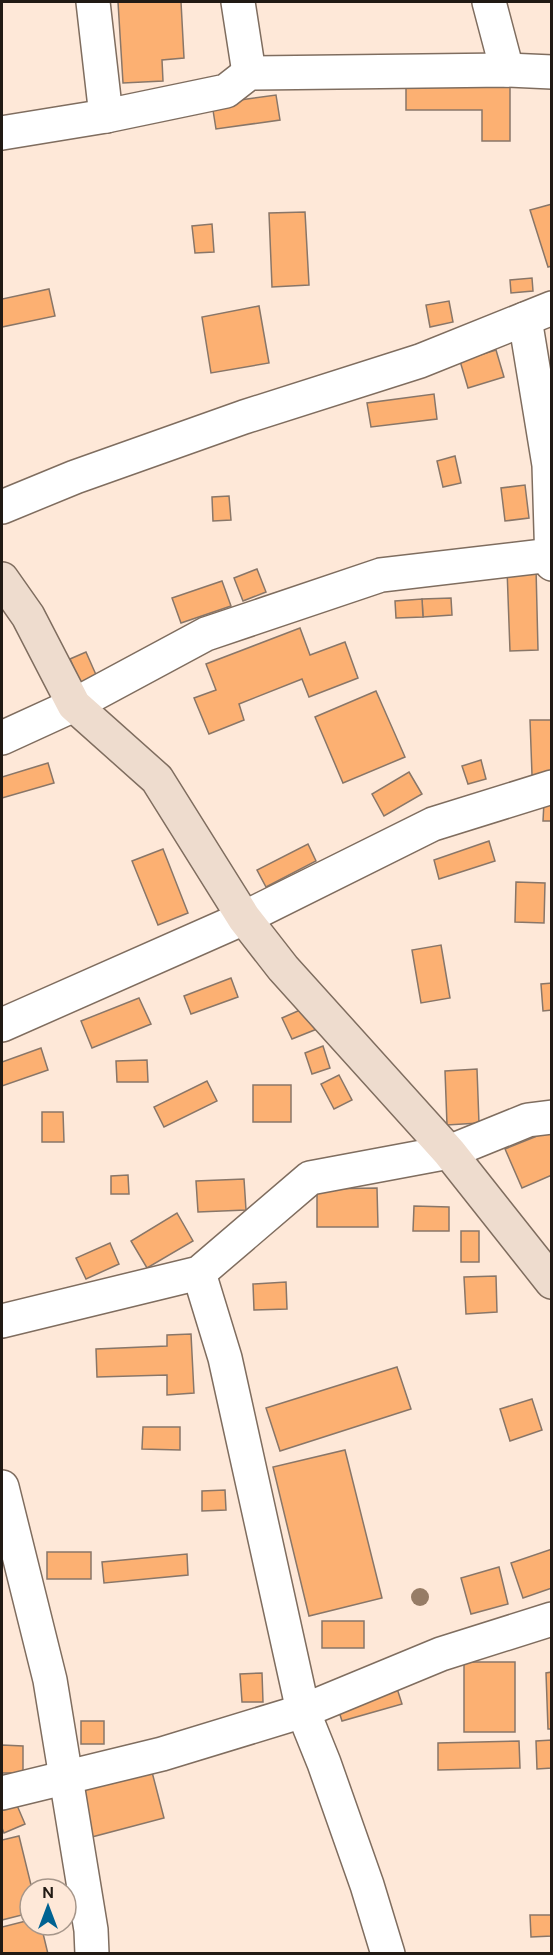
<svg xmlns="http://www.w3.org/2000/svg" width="553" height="1955" viewBox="0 0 553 1955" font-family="'DM Sans',sans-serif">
  <rect width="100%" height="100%" fill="#fee8d8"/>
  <g fill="#fcb072" stroke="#897668" stroke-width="1.5">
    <polygon points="118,2 181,2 184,58 162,60 163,81 123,83"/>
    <polygon points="406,85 510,85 510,141 482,141 482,110 406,110"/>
    <polygon points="276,95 280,120 216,129 212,104"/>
    <polygon points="552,204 552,266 548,267 530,210"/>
    <polygon points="305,212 309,285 272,287 269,213"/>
    <polygon points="212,224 214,252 195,253 192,226"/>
    <polygon points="532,278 533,291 511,293 510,280"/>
    <polygon points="49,289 55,316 2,327 2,299"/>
    <polygon points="449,301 453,322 430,327 426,305"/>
    <polygon points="259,306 269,363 211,373 202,317"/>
    <polygon points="496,350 504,377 468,388 460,361"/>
    <polygon points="434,394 437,419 371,427 367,403"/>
    <polygon points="455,456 461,483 443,487 437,461"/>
    <polygon points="525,485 529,518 505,521 501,488"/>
    <polygon points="229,496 231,520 213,521 212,497"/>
    <polygon points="536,568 538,650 510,651 507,569"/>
    <polygon points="257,569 266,592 243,601 234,578"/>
    <polygon points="222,581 231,606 181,623 172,598"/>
    <polygon points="451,598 452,615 423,617 422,599"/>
    <polygon points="422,599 423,617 396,618 395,601"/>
    <polygon points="300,628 310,655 345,642 358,678 309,697 302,679 239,704 244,720 209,734 194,698 216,690 206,664"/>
    <polygon points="86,652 97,677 81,684 70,659"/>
    <polygon points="376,691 405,757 343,783 315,717"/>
    <polygon points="530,720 552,720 552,774 532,775"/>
    <polygon points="481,760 486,779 468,784 462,766"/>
    <polygon points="48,763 54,783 2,798 2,777"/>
    <polygon points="409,772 422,794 384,816 372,794"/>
    <polygon points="544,802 552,802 552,821 543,821"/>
    <polygon points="489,841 495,861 439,879 434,860"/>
    <polygon points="308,844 316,861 266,887 257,870"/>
    <polygon points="163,849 188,913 158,925 132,861"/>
    <polygon points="516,882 545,883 544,923 515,922"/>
    <polygon points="441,945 450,998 421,1003 412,950"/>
    <polygon points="231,978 238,997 191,1014 184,996"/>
    <polygon points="552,983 552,1010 543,1011 541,984"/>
    <polygon points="139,998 151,1024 92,1048 81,1021"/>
    <polygon points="307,1007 317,1029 292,1039 282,1018"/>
    <polygon points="323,1046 330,1068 312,1074 305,1053"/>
    <polygon points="41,1048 48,1070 2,1086 2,1062"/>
    <polygon points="147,1060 148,1082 117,1082 116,1061"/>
    <polygon points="477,1069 479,1123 447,1125 445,1071"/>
    <polygon points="339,1075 352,1100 334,1109 321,1084"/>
    <polygon points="207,1081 217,1101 164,1127 154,1107"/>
    <rect x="253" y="1085" width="38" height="37"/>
    <polygon points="42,1112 63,1112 64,1142 42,1142"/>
    <polygon points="552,1130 552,1175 522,1188 505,1149"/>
    <polygon points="128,1175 129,1194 111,1194 111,1176"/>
    <polygon points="244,1179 246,1210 198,1212 196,1181"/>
    <polygon points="377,1188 378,1227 317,1227 317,1189"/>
    <polygon points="414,1206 449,1207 449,1231 413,1231"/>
    <polygon points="177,1213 193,1241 147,1268 131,1241"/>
    <rect x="461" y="1231" width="18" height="31"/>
    <polygon points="110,1243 119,1264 86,1279 76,1258"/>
    <polygon points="496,1276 497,1312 466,1314 464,1277"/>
    <polygon points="286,1282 287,1309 254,1310 253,1284"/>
    <polygon points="191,1334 194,1393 167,1395 167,1375 97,1377 96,1349 167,1346 167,1335"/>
    <polygon points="397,1367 411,1409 280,1451 266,1408"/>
    <polygon points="532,1399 542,1430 510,1441 500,1409"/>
    <polygon points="143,1427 180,1427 180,1450 142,1449"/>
    <polygon points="345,1450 382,1598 309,1616 273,1467"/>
    <polygon points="225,1490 226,1510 202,1511 202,1491"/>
    <polygon points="552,1549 552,1588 523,1598 511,1563"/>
    <rect x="47" y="1552" width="44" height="27"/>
    <polygon points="187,1554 188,1575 104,1583 102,1562"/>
    <polygon points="499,1567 508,1604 471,1614 461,1578"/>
    <rect x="322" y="1621" width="42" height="27"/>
    <rect x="464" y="1662" width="51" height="70"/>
    <polygon points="552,1672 552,1729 548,1729 546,1673"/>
    <polygon points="262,1673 263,1702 242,1702 240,1674"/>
    <polygon points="395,1682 402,1704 342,1721 335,1699"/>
    <rect x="81" y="1721" width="23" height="23"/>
    <polygon points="552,1740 552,1768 537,1769 536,1741"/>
    <polygon points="519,1741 520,1768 438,1770 438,1743"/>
    <polygon points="2,1745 23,1746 23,1773 2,1773"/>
    <polygon points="152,1772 164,1818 88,1838 77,1792"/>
    <polygon points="13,1796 25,1824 4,1833 2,1828 2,1801"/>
    <polygon points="19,1836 32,1889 30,1889 30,1913 2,1920 2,1840"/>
    <polygon points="530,1915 552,1915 552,1936 531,1937"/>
    <polygon points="30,1920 30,1925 41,1925 48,1954 2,1954 2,1927"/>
  </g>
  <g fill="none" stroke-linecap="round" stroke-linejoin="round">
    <defs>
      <g id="street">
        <polyline points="93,2 106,116"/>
        <polyline points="238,2 249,73"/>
        <polyline points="489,2 507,70"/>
        <polyline points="2,133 106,116 226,91 249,73 507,70 552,72"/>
        <polyline points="525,319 549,465 552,564"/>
        <polyline points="2,507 75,477 244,417 420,361 552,308"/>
        <polyline points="2,738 74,705 206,634 381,575 552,555"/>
        <polyline points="2,1025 244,918 433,824 552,787"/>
        <polyline points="199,1273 225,1358 303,1711 324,1763 367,1885 388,1954"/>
        <polyline points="2,1321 199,1273 310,1178 449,1152 528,1120 552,1117"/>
        <polyline points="2,1487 50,1680 91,1930 92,1954"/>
        <polyline points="2,1793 162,1754 303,1711 441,1654 552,1619"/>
      </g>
      <polyline id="secondary" points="2,579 28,616 74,705 157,779 244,918 283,968 449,1152 552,1282"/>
    </defs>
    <use href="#street" stroke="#7f6d5f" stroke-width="36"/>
    <use href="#secondary" stroke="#7f6d5f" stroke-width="36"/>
    <use href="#street" stroke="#fff" stroke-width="33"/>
    <use href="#secondary" stroke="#eedcce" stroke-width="33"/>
  </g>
  <circle fill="#967c66" cx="420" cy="1597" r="9"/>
  <rect width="553" height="1955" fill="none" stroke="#211a14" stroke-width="6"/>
  <g transform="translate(48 1907)"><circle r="28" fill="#fee8d8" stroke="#a6968a" stroke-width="1.5"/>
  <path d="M0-4.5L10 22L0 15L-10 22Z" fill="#006292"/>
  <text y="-9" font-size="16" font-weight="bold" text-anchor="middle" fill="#211a14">N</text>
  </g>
</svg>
